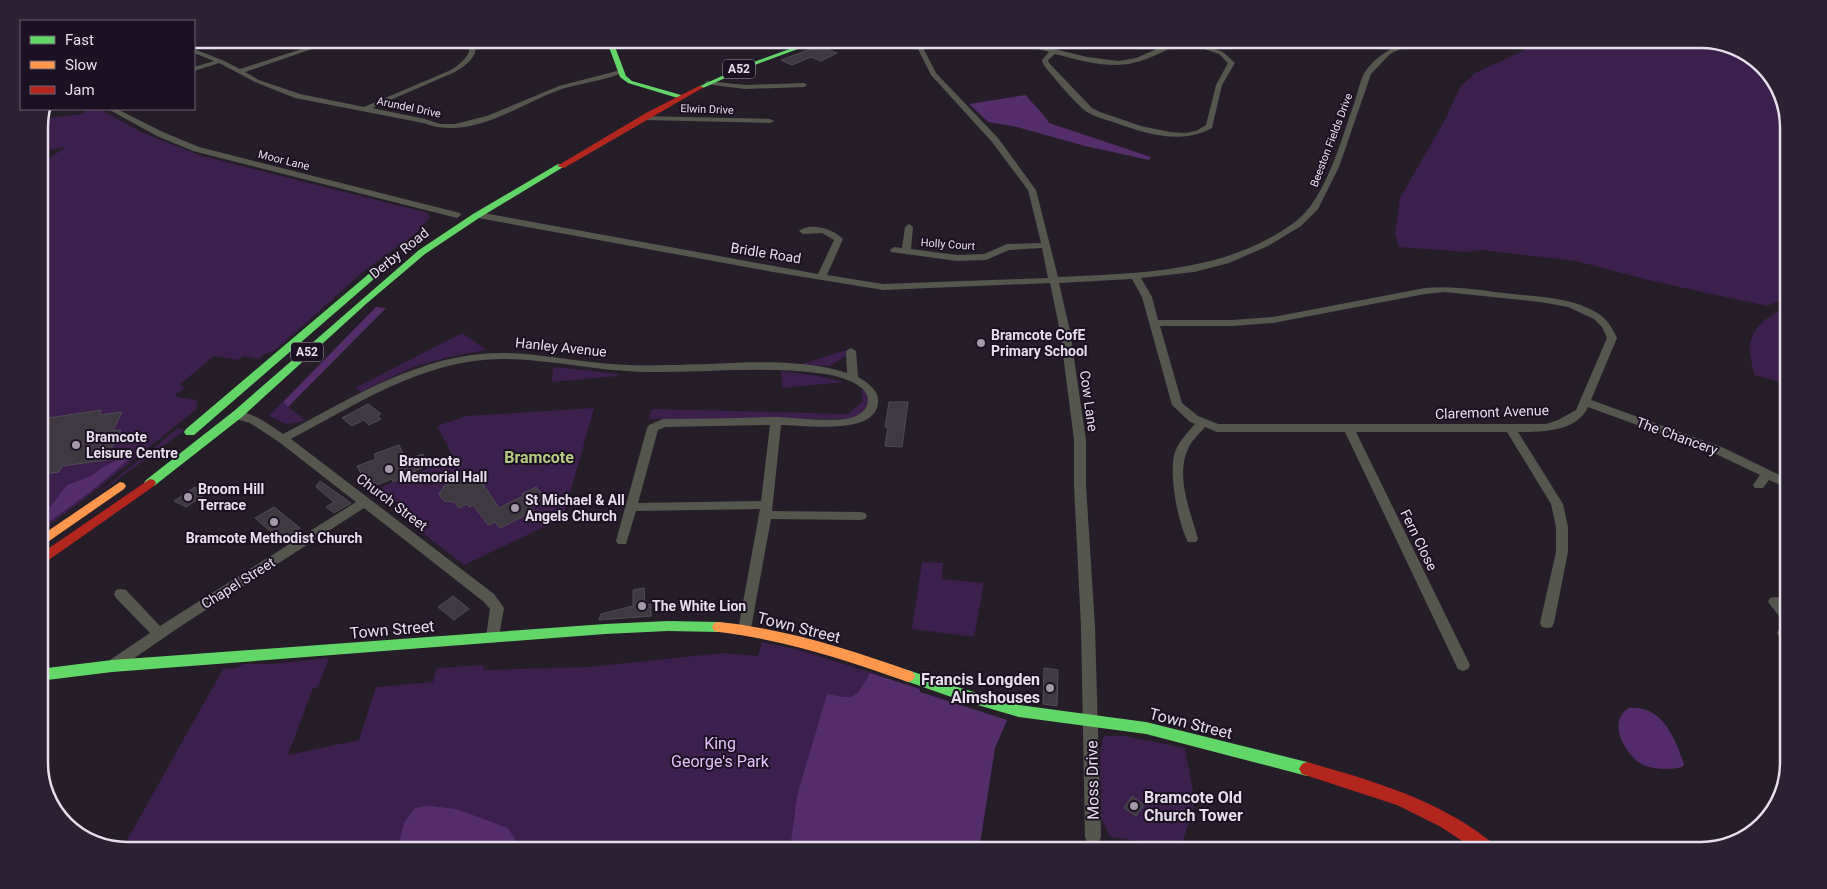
<svg xmlns="http://www.w3.org/2000/svg" width="1827" height="889" viewBox="0 0 1827 889" font-family="Roboto,sans-serif">
  <rect width="100%" height="100%" fill="#251e29"/>
  <g fill="#3c1f4c">
    <polygon points="1496,39 1700,39 1739,48 1773,78 1788,121 1788,297 1767,306 1652,281 1576,261 1482,250 1467,252 1399,247 1395,233 1400,198 1445,120 1460,87 1475,73 1525,50"/>
    <polygon points="87,109 99,109 141,132 199,155 428,213 430,218 415,234 364,271 273,352 264,354 259,359 244,356 238,360 214,356 179,385 185,387 174,396 197,400 196,406 199,407 82,501 39,532 39,165 66,147 39,151 39,121 40,119 83,114"/>
    <path d="M 1788,306 L 1788,384 L 1754,375 C 1753,366 1748,352 1750,344 C 1754,324 1772,314 1788,306 Z"/>
    <polygon points="462,333 487,350 449,357 413,367 361,392 355,388"/>
    <polygon points="846,350 846,356 830,366 798,365"/>
    <polygon points="556,367 618,374 617,376 553,382 552,380 553,368"/>
    <polygon points="781,371 818,376 844,382 782,388"/>
    <polygon points="861,390 864,390 869,400 868,407 855,418 841,419 649,419 652,409 848,414 863,401"/>
    <polygon points="282,402 306,421 286,424 269,416"/>
    <polygon points="594,408 563,518 464,565 420,531 424,524 379,488 454,458 437,426 466,416"/>
    <polygon points="178,428 185,430 90,500"/>
    <polygon points="922,562 943,563 942,579 984,583 974,637 912,629"/>
    <polygon points="762,642 799,650 879,675 842,744 822,792 806,850 122,849 223,669 236,668 243,664 273,664 329,658 318,687 313,688 288,755 359,740 376,687 433,682 437,668 484,665 483,670 589,667 723,653 758,656"/>
    <polygon points="1106,736 1124,736 1185,748 1195,802 1181,847 1110,837 1101,818 1100,753 1103,738"/>
  </g>
  <g fill="#552d6a">
    <path d="M 1026,95 C 1034,106 1043,112 1049,123 L 1151,157 L 1149,160 L 1085,146 L 1017,127 L 988,122 L 969,104 Z"/>
    <polygon points="376,307 386,308 288,407 283,402"/>
    <polygon points="124,457 130,458 90,492 39,529 39,508 51,506 67,485 91,476 105,466"/>
    <path d="M 870,673 L 920,689 L 920,692 L 1007,720 L 995,748 L 979,850 L 790,850 L 797,796 L 827,694 C 857,700 855,699 870,673 Z"/>
    <polygon points="430,806 456,809 508,828 522,850 397,850 404,823 415,808"/>
  </g>
  <path fill="#552c6b" d="M 1629,708 C 1663,705 1675,739 1684,764 L 1682,767 C 1671,770 1650,770 1640,763 C 1624,752 1607,721 1629,708 Z"/>
  <g fill="#3f3942" stroke="#514b55">
    <polygon points="819,46 837,53 821,61 811,57 792,65 781,60"/>
    <polygon points="889,402 908,402 902,447 885,446 888,427 885,427"/>
    <polygon points="368,404 381,414 377,416 381,419 369,425 364,420 352,426 342,418"/>
    <polygon points="102,410 99,415 122,412 113,431 121,430 106,460 62,466 59,472 45,474 48,469 39,471 39,422 41,419"/>
    <polygon points="399,445 406,460 423,454 428,465 393,482 392,479 369,488 357,466 376,459 374,454"/>
    <polygon points="464,471 476,474 499,508 523,496 522,494 536,487 545,498 530,505 534,511 500,528 495,522 488,525 473,505 469,507 467,504 459,508 454,502 444,501 439,494 444,486 456,480"/>
    <polygon points="320,481 351,503 334,513 326,507 334,502 316,487"/>
    <polygon points="195,487 207,493 186,507 174,501"/>
    <polygon points="274,507 300,528 288,536 284,534 278,538 255,518"/>
    <polygon points="644,588 645,605 651,604 651,616 599,620 601,614 633,606 633,590"/>
    <polygon points="453,596 469,609 454,620 438,607"/>
    <polygon points="1044,668 1058,670 1057,706 1043,704"/>
    <polygon points="1132,796 1144,805 1136,816 1124,808"/>
  </g>
  <g fill="none" stroke-linecap="round" stroke-linejoin="round">
    <g fill="#55574e" fill-rule="evenodd">
      <polygon points="194,39 204,39 194,43"/>
      <path d="M 332,39 L 341,39 L 245,72 L 259,80 L 300,94 L 364,107 L 451,70 C 461,63 476,53 466,39 L 472,39 C 483,53 467,65 455,72 L 372,108 L 425,119 L 440,124 L 455,124 L 487,116 L 559,86 L 621,70 L 624,72 C 614,78 580,84 565,88 C 519,103 473,142 423,123 L 295,98 L 255,82 L 219,63 L 194,71 L 194,67 L 214,61 L 194,53 L 194,49 L 222,60 L 240,69 Z"/>
      <path d="M 913,39 L 960,39 L 957,41 L 921,44 L 936,73 L 998,138 L 1036,190 L 1058,277 C 1139,273 1226,273 1295,222 C 1326,199 1342,137 1355,101 C 1358,92 1360,80 1365,72 C 1375,56 1403,39 1422,39 L 1390,54 L 1371,74 L 1339,167 L 1318,209 L 1301,226 L 1268,246 L 1229,263 L 1194,272 L 1141,278 L 1152,297 L 1158,320 L 1232,320 L 1273,317 L 1425,288 C 1455,285 1484,291 1513,294 C 1542,297 1574,298 1599,314 C 1608,320 1612,328 1617,338 L 1591,400 L 1724,448 L 1788,479 L 1788,488 L 1769,480 L 1763,488 L 1755,488 L 1753,485 L 1760,475 L 1716,454 L 1588,407 C 1577,432 1541,432 1518,432 L 1563,504 L 1568,527 L 1568,552 L 1554,623 L 1552,627 L 1547,628 L 1542,627 L 1540,623 L 1556,552 L 1556,527 L 1551,504 L 1507,432 L 1356,432 L 1470,665 L 1468,669 L 1463,671 L 1458,669 L 1456,665 L 1345,432 L 1217,432 L 1205,427 C 1199,434 1191,441 1188,449 C 1175,476 1191,513 1198,539 L 1196,542 L 1188,542 C 1178,524 1168,471 1175,452 C 1179,441 1188,432 1195,424 L 1190,422 L 1172,405 L 1142,297 L 1132,279 L 1059,283 L 1070,331 L 1086,440 L 1086,485 L 1095,627 L 1101,837 L 1099,842 L 1093,845 L 1087,842 L 1085,837 L 1081,627 L 1074,485 L 1074,440 L 1060,331 L 1050,283 L 883,290 L 773,272 L 478,218 L 474,215 L 478,212 L 818,274 L 834,240 L 822,233 L 803,234 L 799,231 C 811,222 833,229 843,239 L 827,275 L 883,284 L 1048,278 L 1042,248 L 1009,250 L 986,260 L 957,261 L 891,252 L 890,250 L 894,247 L 902,248 L 905,227 L 909,224 L 913,227 L 911,249 L 957,255 L 984,254 L 1007,244 L 1041,243 L 1028,190 L 992,142 L 931,75 ZM 1445,292 L 1540,302 L 1568,307 L 1594,319 L 1602,327 L 1607,338 L 1576,410 L 1558,420 L 1546,424 L 1218,424 L 1198,416 L 1182,403 L 1160,326 L 1232,326 L 1273,323 L 1425,294 Z"/>
      <path d="M 1004,39 L 1014,39 L 1087,57 L 1119,61 L 1136,58 L 1180,39 L 1188,39 L 1223,52 L 1235,63 L 1222,85 L 1212,128 C 1181,145 1147,134 1116,123 C 1107,120 1095,117 1087,112 C 1076,104 1052,76 1043,64 L 1042,60 L 1049,52 ZM 1184,42 L 1219,54 L 1228,63 L 1216,85 L 1206,125 L 1196,131 L 1185,133 L 1170,132 L 1141,126 L 1100,112 L 1092,108 L 1049,63 L 1048,60 L 1055,54 C 1079,60 1108,69 1133,63 C 1151,59 1167,49 1184,42 Z"/>
      <polygon points="707,81 745,85 804,83 807,85 804,87 745,89 705,84 705,82"/>
      <polygon points="108,109 117,109 163,132 199,147 460,213 461,215 457,218 193,151 157,136"/>
      <polygon points="640,116 770,119 774,121 770,123 643,120 639,118"/>
      <path d="M 851,348 L 856,351 L 858,377 C 867,382 880,391 878,403 C 875,436 804,425 781,425 L 772,511 L 861,512 L 865,513 L 867,516 L 865,519 L 861,520 L 771,519 L 750,634 L 745,635 L 740,634 L 738,630 L 760,509 L 636,511 L 626,544 L 618,544 L 616,541 L 647,428 L 649,425 L 663,419 C 700,419 737,418 774,417 C 794,417 840,424 856,416 C 862,413 868,408 868,400 C 868,382 831,374 817,373 C 759,366 702,373 644,372 C 596,371 548,359 500,359 C 423,360 357,404 291,439 L 494,594 L 504,608 L 498,641 L 493,643 L 488,641 L 486,637 L 490,609 L 484,602 L 364,508 L 181,626 L 117,670 L 112,672 L 107,670 L 105,666 L 107,662 L 150,633 L 116,598 L 114,594 L 116,590 L 121,589 L 126,590 L 160,626 L 356,502 L 279,442 L 250,423 L 232,418 L 231,415 L 232,412 C 248,408 271,426 283,434 C 352,398 421,353 501,353 C 531,353 561,359 591,362 C 616,365 641,366 667,365 C 724,365 792,355 847,373 L 846,351 ZM 770,425 L 761,501 L 638,503 L 658,430 L 665,427 Z"/>
      <polygon points="1775,597 1780,598 1788,608 1788,622 1783,621 1768,602 1770,598"/>
      <polygon points="1788,625 1788,637 1784,639 1779,637 1777,633 1779,629"/>
    </g>
    <g fill="#63d668" fill-rule="evenodd">
      <polygon points="606,39 612,39 626,76 632,81 681,95 681,99 628,83 620,77"/>
      <polygon points="817,39 825,39 752,66 703,88 698,87 748,64"/>
      <polygon points="558,164 565,166 479,218 425,254 366,304 242,417 154,486 146,486 144,483 146,480 234,411 419,250 473,214"/>
      <polygon points="394,254 397,255 397,259 194,435 186,435 184,432 186,429 391,255"/>
      <polygon points="668,621 719,622 724,623 726,627 724,631 719,632 668,631 605,634 112,672 39,681 39,669 112,660 605,624"/>
      <polygon points="908,670 957,687 1019,705 1146,722 1307,762 1312,764 1315,769 1312,774 1307,776 1146,734 1019,717 957,699 903,680 901,676 903,672"/>
    </g>
    <g fill="#ff974d" fill-rule="evenodd">
      <polygon points="120,482 124,483 126,486 124,489 39,548 39,537"/>
      <path d="M 719,622 C 786,629 849,649 913,672 L 915,676 L 913,680 L 908,682 C 846,660 785,640 719,632 L 714,631 L 712,627 L 714,623 Z"/>
    </g>
    <g fill="#b3261e" fill-rule="evenodd">
      <polygon points="699,86 704,87 564,168 557,166 646,113"/>
      <polygon points="150,479 154,480 156,483 154,486 43,564 39,566 39,555"/>
      <path d="M 1307,762 C 1366,779 1427,796 1478,832 C 1485,838 1494,842 1497,850 L 1476,850 L 1441,827 L 1397,805 L 1302,774 L 1299,769 L 1302,764 Z"/>
    </g>
  </g>
  <g fill="#a29ba7" stroke="#1c1123" stroke-width="2">
    <circle cx="981" cy="343" r="5"/>
    <circle cx="76" cy="445" r="5"/>
    <circle cx="389" cy="469" r="5"/>
    <circle cx="188" cy="497" r="5"/>
    <circle cx="515" cy="508" r="5"/>
    <circle cx="274" cy="522" r="5"/>
    <circle cx="642" cy="606" r="5"/>
    <circle cx="1050" cy="688" r="5"/>
    <circle cx="1134" cy="806" r="5"/>
  </g>
  <g text-anchor="middle" stroke-width="4" stroke-linejoin="round" paint-order="stroke">
    <g font-size="11" fill="#e6deeb" stroke="#1c1123">
      <text transform="translate(409 107) rotate(12)" y="4">Arundel Drive</text>
      <text transform="translate(707 109) rotate(2)" y="4">Elwin Drive</text>
      <text transform="translate(1331 140) rotate(-69)" y="4">Beeston Fields Drive</text>
      <text transform="translate(284 160) rotate(14)" y="4">Moor Lane</text>
      <text transform="translate(948 244) rotate(4)" y="4">Holly Court</text>
    </g>
    <g fill="#1c1123" stroke="#a9a0af" stroke-width="1">
      <rect x="723" y="59.5" width="32" height="19" rx="4"/>
      <rect x="291" y="342.5" width="32" height="19" rx="4"/>
    </g>
    <g font-size="12" font-weight="bold" fill="#e6deeb">
      <text x="739" y="73">A52</text>
      <text x="307" y="356">A52</text>
    </g>
    <g font-size="14" fill="#e6deeb" stroke="#1c1123">
      <text transform="translate(399 253) rotate(-39)" y="5">Derby Road</text>
      <text transform="translate(766 253) rotate(9)" y="5">Bridle Road</text>
      <text transform="translate(561 347) rotate(6)" y="5">Hanley Avenue</text>
      <text transform="translate(1089 401) rotate(82)" y="5">Cow Lane</text>
      <text transform="translate(1492 412) rotate(-2)" y="5">Claremont Avenue</text>
      <text transform="translate(1677 436) rotate(20)" y="5">The Chancery</text>
      <text transform="translate(392 502) rotate(37)" y="5">Church Street</text>
      <text transform="translate(1419 540) rotate(64)" y="5">Fern Close</text>
      <text transform="translate(238 583) rotate(-32)" y="5">Chapel Street</text>
    </g>
    <g font-size="14" font-weight="bold" fill="#e6deeb" stroke="#1c1123" text-anchor="start">
      <text x="991" y="340">Bramcote CofE<tspan x="991" dy="16">Primary School</tspan></text>
      <text x="86" y="442">Bramcote<tspan x="86" dy="16">Leisure Centre</tspan></text>
      <text x="399" y="466">Bramcote<tspan x="399" dy="16">Memorial Hall</tspan></text>
      <text x="198" y="494">Broom Hill<tspan x="198" dy="16">Terrace</tspan></text>
      <text x="525" y="505">St Michael &amp; All<tspan x="525" dy="16">Angels Church</tspan></text>
      <text x="274" y="543" text-anchor="middle">Bramcote Methodist Church</text>
      <text x="652" y="611">The White Lion</text>
    </g>
    <g font-size="16" font-weight="bold" fill="#b6cc82" stroke="#1c1123">
      <text x="539" y="463">Bramcote</text>
    </g>
    <g font-size="16" fill="#e6deeb" stroke="#1c1123">
      <text transform="translate(799 627) rotate(14)" y="6">Town Street</text>
      <text transform="translate(392 629) rotate(-5)" y="6">Town Street</text>
      <text transform="translate(1191 723) rotate(14)" y="6">Town Street</text>
      <text transform="translate(1092 780) rotate(-91)" y="6">Moss Drive</text>
    </g>
    <g font-size="16" font-weight="bold" fill="#e6deeb" stroke="#1c1123" text-anchor="end">
      <text x="1040" y="685">Francis Longden<tspan x="1040" dy="18">Almshouses</tspan></text>
      <text x="1144" y="803" text-anchor="start">Bramcote Old<tspan x="1144" dy="18">Church Tower</tspan></text>
    </g>
    <g font-size="16" fill="#e4c0fb" stroke="#1c1123">
      <text x="720" y="749">King<tspan x="720" dy="18">George's Park</tspan></text>
    </g>
  </g>
  <path d="M0 0H1827V889H0ZM127 48H1701A79 79 0 0 1 1780 127V763A79 79 0 0 1 1701 842H127A79 79 0 0 1 48 763V127A79 79 0 0 1 127 48Z" fill="#2c2133" fill-rule="evenodd"/>
  <path fill="none" stroke="#e6deeb" stroke-width="2.5" d="M127 48H1701A79 79 0 0 1 1780 127V763A79 79 0 0 1 1701 842H127A79 79 0 0 1 48 763V127A79 79 0 0 1 127 48Z"/>
  <rect x="20" y="20" width="175" height="90" fill="#1c1123" stroke="#6d6373"/>
  <rect x="30" y="36" width="25" height="8" fill="#63d668" stroke="#6d6373"/>
  <text x="65" y="45" font-size="15" fill="#e6deeb">Fast</text>
  <rect x="30" y="61" width="25" height="8" fill="#ff974d" stroke="#6d6373"/>
  <text x="65" y="70" font-size="15" fill="#e6deeb">Slow</text>
  <rect x="30" y="86" width="25" height="8" fill="#b3261e" stroke="#6d6373"/>
  <text x="65" y="95" font-size="15" fill="#e6deeb">Jam</text>
</svg>
